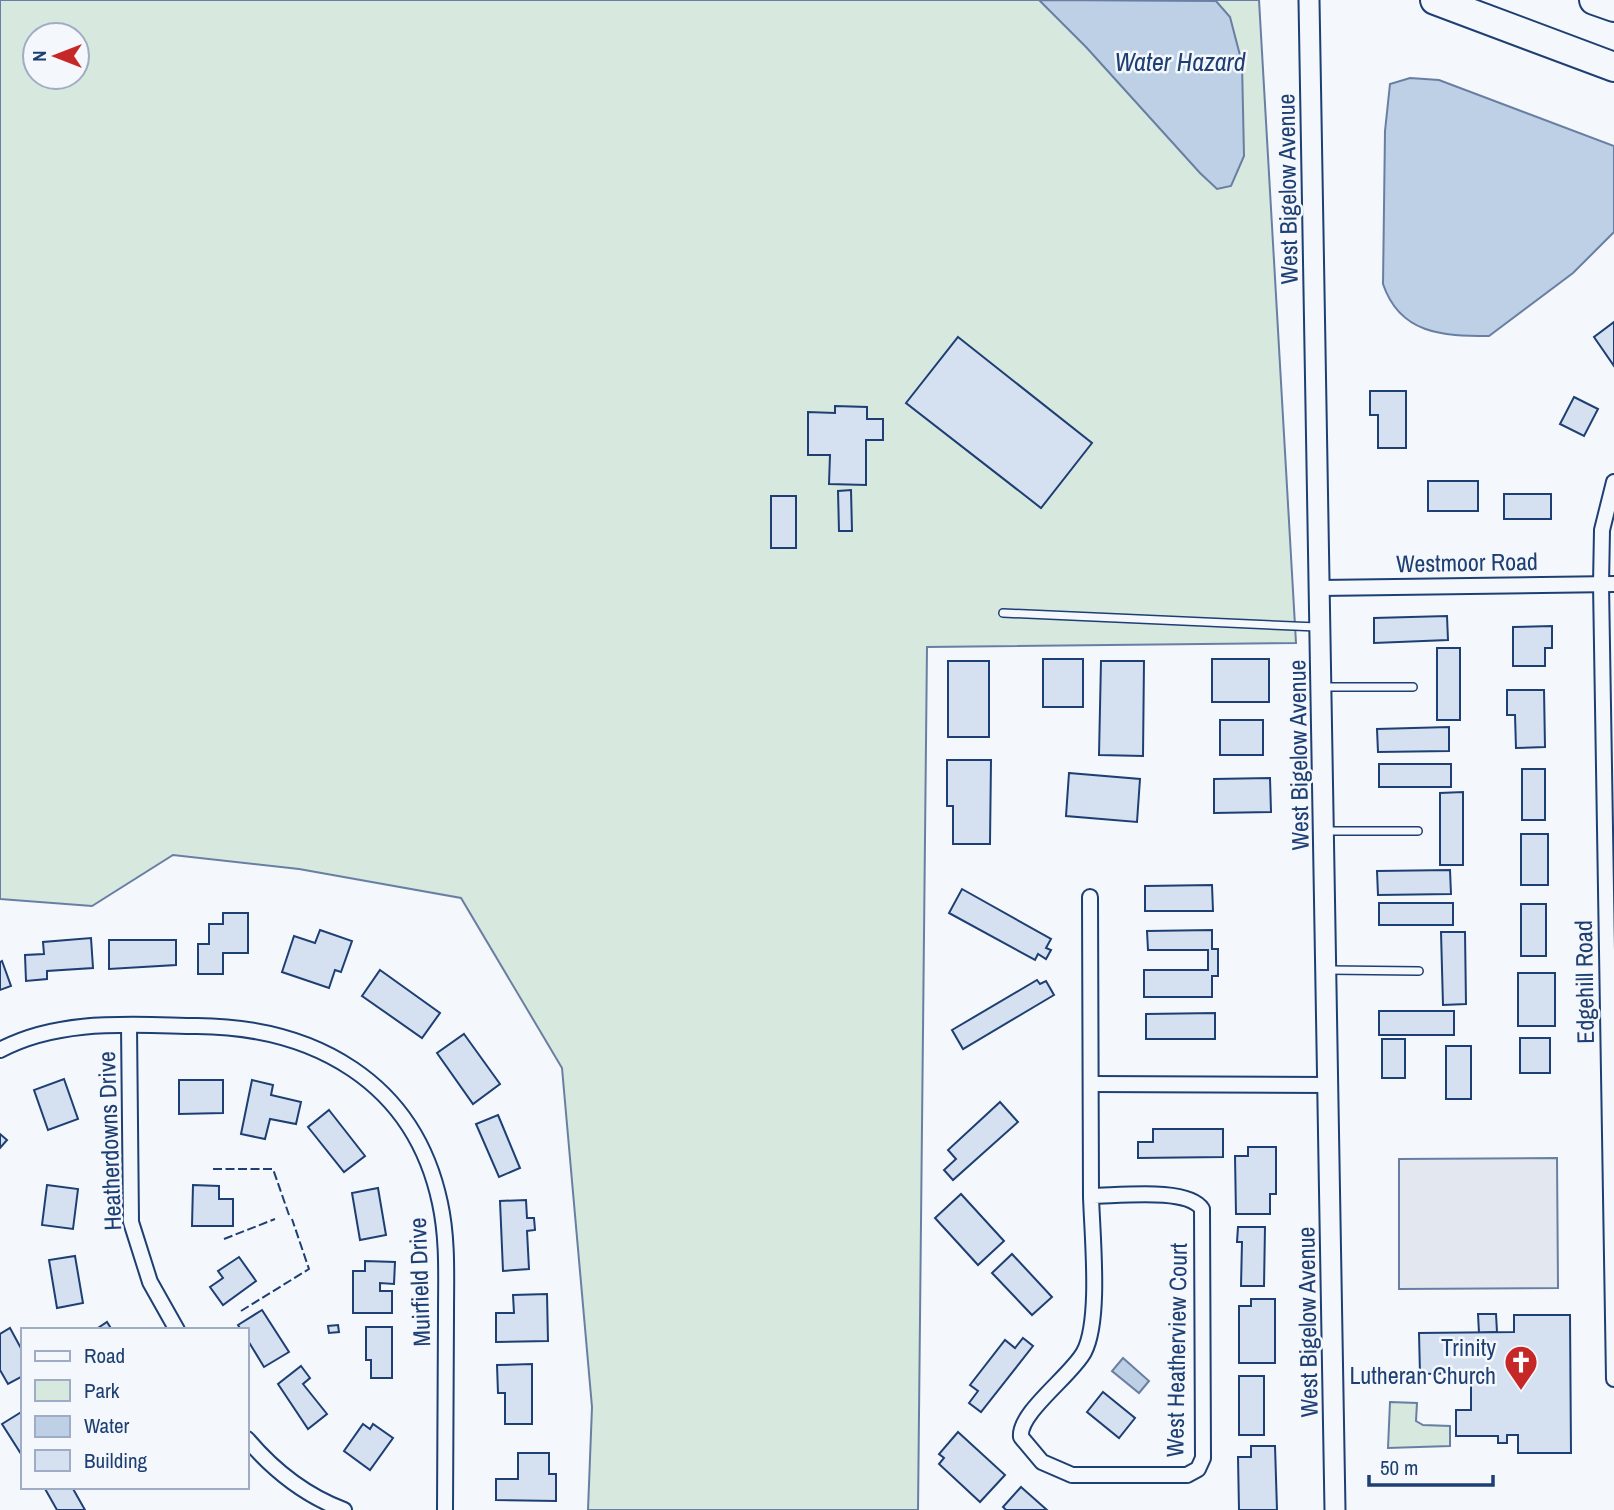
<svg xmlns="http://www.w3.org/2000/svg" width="1614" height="1510" viewBox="0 0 1614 1510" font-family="'Archivo Narrow',sans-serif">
  <rect width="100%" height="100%" fill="#f4f7fb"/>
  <g fill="#d7e8df" stroke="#687fa3" stroke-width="2" fill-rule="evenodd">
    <path d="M 0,0 L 1259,0 L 1296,643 L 927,647 L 918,1510 L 588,1510 L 592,1407 L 562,1068 L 461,898 L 299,869 L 173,855 L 92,906 L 0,899 ZM 35,35 L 77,35 L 77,77 L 35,77 Z"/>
    <polygon points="1390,1402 1417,1403 1416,1421 1423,1425 1450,1426 1450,1446 1388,1448"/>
  </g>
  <polygon fill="#e3e8f0" stroke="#687fa3" stroke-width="2" points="1557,1158 1558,1288 1399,1289 1399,1159"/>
  <g fill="#bed0e5" stroke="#687fa3" stroke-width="2">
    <polygon points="1039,0 1216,1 1230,17 1242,63 1244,156 1231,186 1217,189 1200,173 1086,47"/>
    <path d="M 1410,78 L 1439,80 L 1614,146 L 1614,232 L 1573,273 L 1489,336 C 1442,336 1400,334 1383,284 L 1385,131 L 1390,84 Z"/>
    <polygon points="1123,1358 1149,1381 1139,1393 1112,1371"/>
  </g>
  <g fill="#d5e0f0" stroke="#1d3f73" stroke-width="2">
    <polygon points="1614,322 1614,366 1594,337"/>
    <polygon points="958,337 1092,443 1041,508 906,403"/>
    <polygon points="1370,391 1406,391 1406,448 1378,448 1378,415 1370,415"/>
    <polygon points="1574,397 1598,409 1584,436 1560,424"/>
    <polygon points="835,406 867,407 867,419 883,419 883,440 866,440 866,485 829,484 830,455 808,455 808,412 835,413"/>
    <rect x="1428" y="481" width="50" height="30"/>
    <polygon points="851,490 852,531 839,531 838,491"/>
    <rect x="1504" y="494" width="47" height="25"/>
    <rect x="771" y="496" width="25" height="52"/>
    <polygon points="1447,616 1448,640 1374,643 1374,618"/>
    <polygon points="1552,626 1552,648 1545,648 1545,666 1513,666 1513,627"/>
    <rect x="1437" y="648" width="23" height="72"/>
    <rect x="1043" y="659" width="40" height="48"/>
    <rect x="1212" y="659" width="57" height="43"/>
    <rect x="948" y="661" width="41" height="76"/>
    <polygon points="1101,661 1144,661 1143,756 1099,755"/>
    <polygon points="1507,690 1544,690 1545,747 1516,748 1515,715 1507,715"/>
    <rect x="1220" y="720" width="43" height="35"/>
    <polygon points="1449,727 1449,751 1378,752 1377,729"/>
    <polygon points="947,760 991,760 990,844 953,844 953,806 947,806"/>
    <rect x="1379" y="764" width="72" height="23"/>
    <rect x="1522" y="769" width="23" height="51"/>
    <polygon points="1069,773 1140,779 1137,822 1066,816"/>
    <polygon points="1270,778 1271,812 1214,813 1214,779"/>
    <polygon points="1463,792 1463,865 1440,865 1440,793"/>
    <rect x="1521" y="834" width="27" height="51"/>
    <polygon points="1450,870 1451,894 1378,895 1377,871"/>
    <polygon points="1212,885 1213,911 1145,911 1145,886"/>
    <polygon points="962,889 1051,939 1046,948 1051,950 1046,959 1038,954 1035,960 949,913"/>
    <rect x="1379" y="903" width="74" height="22"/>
    <rect x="1521" y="904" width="25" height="52"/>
    <polygon points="223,913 248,913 248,953 223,953 223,974 198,974 198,944 209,944 209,924 223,924"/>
    <polygon points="320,930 352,941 341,972 335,970 329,988 282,972 294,936 315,943"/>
    <polygon points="1212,930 1212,949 1218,949 1218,976 1212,976 1212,997 1144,997 1144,970 1208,970 1208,950 1148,950 1147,931"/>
    <polygon points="1441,932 1465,932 1466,1004 1443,1005"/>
    <polygon points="91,938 93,968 47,971 47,979 26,981 25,955 44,954 43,942"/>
    <polygon points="109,940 176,940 176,965 109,969"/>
    <polygon points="2,961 11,986 0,990 0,962"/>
    <polygon points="380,970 440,1013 422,1038 362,996"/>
    <rect x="1518" y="973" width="37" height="53"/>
    <polygon points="1037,980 1040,984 1046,981 1054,995 963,1049 952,1030"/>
    <rect x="1379" y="1011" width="75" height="24"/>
    <polygon points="1215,1013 1215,1039 1146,1039 1146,1014"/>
    <polygon points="464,1034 500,1084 473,1104 437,1053"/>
    <rect x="1520" y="1038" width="30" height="35"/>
    <rect x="1382" y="1039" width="23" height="39"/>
    <rect x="1446" y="1046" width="25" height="53"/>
    <polygon points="64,1079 78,1119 48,1130 34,1090"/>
    <polygon points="179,1080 223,1080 223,1113 179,1114"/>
    <polygon points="252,1080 273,1085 271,1095 301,1102 296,1124 270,1119 265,1139 241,1134"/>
    <polygon points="1000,1102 1018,1122 953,1180 944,1170 956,1159 948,1150"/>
    <polygon points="329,1110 365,1156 344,1172 308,1127"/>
    <polygon points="498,1115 520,1168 499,1177 476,1124"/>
    <polygon points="1153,1129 1223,1129 1223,1157 1138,1158 1138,1142 1153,1142"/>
    <polygon points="0,1134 7,1140 0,1148"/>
    <polygon points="1248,1147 1276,1147 1276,1194 1270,1194 1270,1214 1236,1214 1235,1156 1248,1156"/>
    <polygon points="47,1185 78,1189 73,1229 42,1225"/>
    <polygon points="193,1185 219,1186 219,1199 233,1199 233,1226 192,1226"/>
    <polygon points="378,1188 386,1235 360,1240 352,1193"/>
    <polygon points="961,1194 1004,1241 978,1265 935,1218"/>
    <polygon points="526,1200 527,1218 534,1218 535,1230 527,1231 529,1269 503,1271 500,1201"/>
    <polygon points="1238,1227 1265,1227 1264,1286 1241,1286 1242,1242 1237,1242"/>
    <polygon points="1012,1254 1052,1297 1032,1315 992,1273"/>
    <polygon points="75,1256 83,1303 57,1308 49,1260"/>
    <polygon points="239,1257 256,1281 223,1305 210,1287 223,1278 218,1271"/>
    <polygon points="365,1261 395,1262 394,1284 380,1283 380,1291 392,1291 392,1313 353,1313 353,1271 365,1271"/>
    <polygon points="547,1294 548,1341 496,1342 496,1313 514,1313 513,1295"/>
    <polygon points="1251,1299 1275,1299 1275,1363 1239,1363 1239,1306 1251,1306"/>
    <polygon points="262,1310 289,1352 264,1367 247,1339 247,1330 241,1330 238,1325"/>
    <polygon points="1478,1314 1496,1314 1497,1332 1479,1333"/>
    <polygon points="1514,1315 1570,1315 1571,1453 1518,1453 1518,1435 1507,1435 1507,1443 1498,1443 1498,1436 1456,1436 1456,1410 1471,1410 1471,1373 1420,1374 1419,1333 1514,1332"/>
    <polygon points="107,1322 112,1330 95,1330"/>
    <polygon points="338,1325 339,1332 329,1333 328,1326"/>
    <polygon points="366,1327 392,1327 392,1378 371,1378 371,1360 366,1360"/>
    <polygon points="10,1328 23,1352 23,1376 8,1384 0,1370 0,1334"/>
    <polygon points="1023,1338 1033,1346 981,1412 969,1403 978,1391 970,1385 1005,1340 1015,1348"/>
    <polygon points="532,1364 532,1424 505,1424 505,1393 498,1393 497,1365"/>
    <polygon points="301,1366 310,1378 303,1384 327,1414 308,1429 278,1384"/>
    <rect x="1239" y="1376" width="25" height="59"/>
    <polygon points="1103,1392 1135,1418 1119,1438 1087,1412"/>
    <polygon points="23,1411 23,1457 2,1424"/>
    <polygon points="363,1424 370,1429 373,1424 393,1438 370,1470 344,1451"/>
    <polygon points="958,1432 1005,1475 980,1502 939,1464 944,1458 939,1454"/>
    <polygon points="1251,1446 1275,1446 1277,1510 1239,1510 1238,1457 1251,1457"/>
    <polygon points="518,1453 549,1453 549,1474 556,1474 556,1501 496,1500 496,1479 518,1479"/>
    <polygon points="44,1487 72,1487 85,1510 57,1510"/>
    <polygon points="1021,1487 1047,1510 1006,1510 1003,1507"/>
  </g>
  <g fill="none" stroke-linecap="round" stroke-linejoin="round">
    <defs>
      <g id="service">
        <polyline points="1003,613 1317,627"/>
        <polyline points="1323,687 1413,687"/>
        <polyline points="1326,831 1418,831"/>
        <polyline points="1328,970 1419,971"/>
      </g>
      <g id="minor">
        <polyline points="1614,482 1602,530 1601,584 1614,1379"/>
        <polyline points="1320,588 1614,584"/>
        <polyline points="1090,897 1091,1196"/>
        <polyline points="129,1025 131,1222 150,1282 177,1330"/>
        <path d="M 0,1050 C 60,1018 132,1025 197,1026 C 314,1027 414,1081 440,1203 C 448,1240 446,1277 446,1314 C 446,1379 445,1445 445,1510"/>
        <polyline points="1091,1084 1329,1085"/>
        <path d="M 1091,1196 C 1117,1196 1188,1187 1202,1209 L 1203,1458 L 1198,1469 L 1187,1475 L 1072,1475 L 1042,1462 L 1021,1437 C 1018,1413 1072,1375 1084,1352 C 1101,1320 1092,1235 1091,1196 Z"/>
        <path d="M 247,1439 C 274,1471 304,1495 344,1510"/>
      </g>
      <polyline id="tertiary" points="1309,0 1335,1510"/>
      <g id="motorway">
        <polyline points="1435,0 1614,67"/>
        <polyline points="1594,0 1614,7"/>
      </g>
    </defs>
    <use href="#service" stroke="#1d3f73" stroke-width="10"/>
    <use href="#minor" stroke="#1d3f73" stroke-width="18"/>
    <use href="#tertiary" stroke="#1d3f73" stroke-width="23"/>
    <use href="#motorway" stroke="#1d3f73" stroke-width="32"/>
    <use href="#service" stroke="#f4f7fb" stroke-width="7"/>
    <use href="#minor" stroke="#f4f7fb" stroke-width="14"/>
    <use href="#tertiary" stroke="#f4f7fb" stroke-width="19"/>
    <use href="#motorway" stroke="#f4f7fb" stroke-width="28"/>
    <g stroke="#1d3f73" stroke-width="2" stroke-dasharray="9 3.5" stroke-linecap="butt">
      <polyline points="213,1169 273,1169 289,1215"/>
      <polyline points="224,1239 275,1219"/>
      <polyline points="241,1311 309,1269 292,1219"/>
    </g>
  </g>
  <defs>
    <symbol id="church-pin" viewBox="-11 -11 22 30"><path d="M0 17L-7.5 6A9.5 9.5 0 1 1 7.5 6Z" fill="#c62828" stroke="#f4f7fb"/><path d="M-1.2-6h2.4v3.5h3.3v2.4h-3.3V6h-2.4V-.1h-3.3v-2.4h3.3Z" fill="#fff"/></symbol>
  </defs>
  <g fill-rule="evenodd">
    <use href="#church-pin" x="1502" y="1343" width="38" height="52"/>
  </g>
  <g text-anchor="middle" stroke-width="5" stroke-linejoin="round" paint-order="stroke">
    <g font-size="24" fill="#1d3f73" stroke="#f4f7fb">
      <text transform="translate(1288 189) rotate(-91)" y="8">West Bigelow Avenue</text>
      <text transform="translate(1467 563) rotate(-1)" y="8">Westmoor Road</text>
      <text transform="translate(1299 755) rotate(-91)" y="8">West Bigelow Avenue</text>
      <text transform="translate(1585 982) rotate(-91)" y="8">Edgehill Road</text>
      <text transform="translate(110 1141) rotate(-92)" y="8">Heatherdowns Drive</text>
      <text transform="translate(420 1282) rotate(-92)" y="8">Muirfield Drive</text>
      <text transform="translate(1308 1322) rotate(-91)" y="8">West Bigelow Avenue</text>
      <text transform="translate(1177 1350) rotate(-89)" y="8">West Heatherview Court</text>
    </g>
    <g font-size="24" fill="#1d3f73" stroke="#f4f7fb" text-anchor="end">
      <text x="1496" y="1356">Trinity<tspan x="1496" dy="28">Lutheran Church</tspan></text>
    </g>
    <g font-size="26" font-style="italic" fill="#1d3f73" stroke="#f4f7fb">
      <text x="1180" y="71">Water Hazard</text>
    </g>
  </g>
  <rect x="21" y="1328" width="228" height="161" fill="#f4f7fb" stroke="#9eadc5" stroke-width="2"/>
  <rect x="35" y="1351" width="35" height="10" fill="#f4f7fb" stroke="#9eadc5" stroke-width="2"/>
  <text x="84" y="1363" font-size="21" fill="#1d3f73">Road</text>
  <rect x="35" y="1380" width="35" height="21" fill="#d7e8df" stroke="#9eadc5" stroke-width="2"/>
  <text x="84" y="1398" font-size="21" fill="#1d3f73">Park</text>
  <rect x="35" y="1416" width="35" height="21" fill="#bed0e5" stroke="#9eadc5" stroke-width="2"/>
  <text x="84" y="1433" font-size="21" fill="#1d3f73">Water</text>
  <rect x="35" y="1450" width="35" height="21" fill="#d5e0f0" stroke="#9eadc5" stroke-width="2"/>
  <text x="84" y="1468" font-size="21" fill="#1d3f73">Building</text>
  <g transform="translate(56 56) rotate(270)"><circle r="33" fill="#f4f7fb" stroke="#9eadc5" stroke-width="2"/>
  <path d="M0-5L12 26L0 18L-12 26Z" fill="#c62828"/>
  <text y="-10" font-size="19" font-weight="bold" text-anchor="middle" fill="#1d3f73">N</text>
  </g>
  <path d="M1369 1475v10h124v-10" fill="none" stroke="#1d3f73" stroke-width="3.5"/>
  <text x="1380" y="1475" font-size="21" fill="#1d3f73" stroke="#f4f7fb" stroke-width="5" paint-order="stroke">50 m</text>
</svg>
